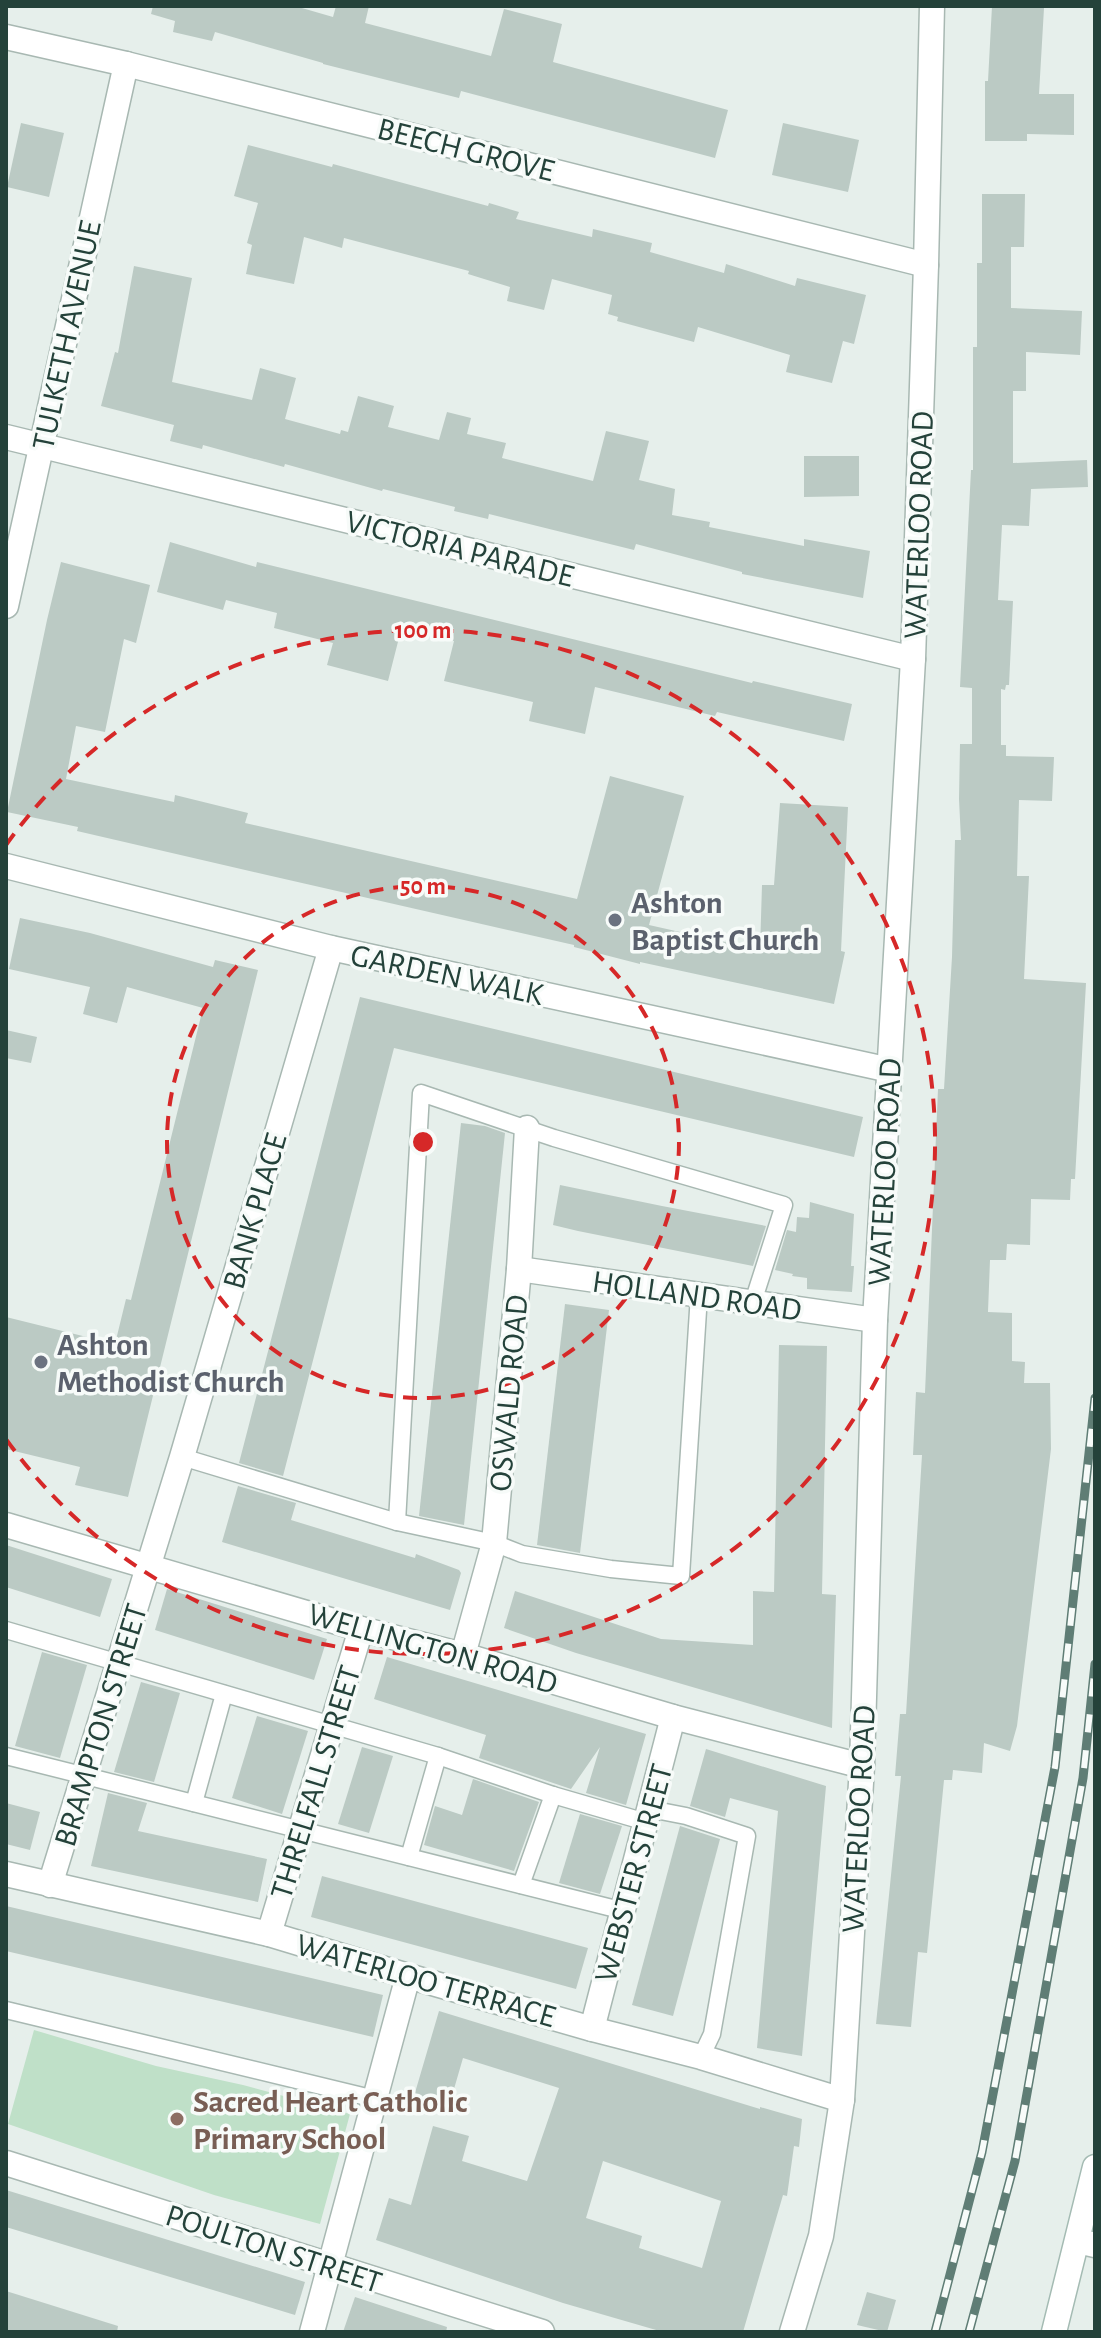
<svg xmlns="http://www.w3.org/2000/svg" width="1101" height="2338" viewBox="0 0 1101 2338" font-family="'Alegreya Sans',sans-serif">
  <rect width="100%" height="100%" fill="#e6efeb"/>
  <polygon fill="#bfe0c8" points="34,2030 156,2066 243,2085 350,2114 320,2224 214,2195 8,2124"/>
  <g fill="#bbcac4" fill-rule="evenodd">
    <polygon points="153,6 295,6 333,17 336,6 369,6 365,23 491,56 504,9 562,24 553,62 728,110 715,158 461,91 459,98 323,64 323,63 215,32 212,41 173,32 175,21 151,14"/>
    <polygon points="992,6 1044,8 1039,94 1074,94 1074,135 1027,134 1027,141 985,141 985,81 988,81"/>
    <polygon points="21,123 64,133 49,197 7,187"/>
    <polygon points="783,123 859,140 848,192 772,175"/>
    <polygon points="248,145 332,167 333,164 488,206 489,203 519,212 516,219 592,237 593,229 652,243 650,252 724,273 726,264 795,286 797,278 866,295 854,344 843,341 832,383 786,372 790,355 698,327 694,342 617,321 618,317 608,314 612,295 552,279 544,310 507,301 510,287 468,274 469,271 344,238 342,248 304,237 294,284 246,274 252,245 247,243 258,203 234,196"/>
    <polygon points="982,194 1025,194 1024,247 1011,247 1011,308 1082,311 1080,355 1026,352 1026,391 1013,391 1013,463 1087,460 1088,487 1031,489 1029,526 1002,525 998,600 1013,601 1009,685 1006,685 1005,690 1001,689 1001,745 1006,745 1006,756 1054,757 1052,801 1019,800 1017,876 1029,876 1024,979 1086,983 1075,1179 1071,1179 1070,1200 1031,1199 1030,1245 1007,1244 1006,1260 990,1260 988,1312 1012,1313 1012,1361 1025,1362 1024,1383 1050,1383 1051,1449 1017,1726 1010,1751 984,1743 982,1773 953,1770 952,1780 944,1780 927,1953 918,1952 911,2027 876,2024 901,1776 895,1776 900,1714 906,1714 922,1455 913,1455 916,1392 925,1393 938,1089 944,1089 952,957 955,840 961,840 959,799 960,744 972,744 972,688 960,687 971,470 973,470 973,347 977,347 977,263 982,263"/>
    <polygon points="134,266 192,278 172,382 252,400 260,368 296,378 285,419 340,434 341,430 348,432 358,396 394,406 388,427 439,440 447,412 471,418 467,434 506,443 502,458 593,481 606,431 649,441 639,480 675,489 672,515 710,522 709,527 804,546 804,539 870,551 863,598 742,574 742,572 636,544 634,550 489,514 488,519 454,511 455,507 383,489 382,491 285,464 284,467 203,445 202,449 170,441 174,425 101,406 115,352 118,353"/>
    <polygon points="804,456 859,456 859,496 804,497"/>
    <polygon points="170,542 256,567 257,562 752,683 753,681 852,704 844,741 717,712 715,716 595,687 585,734 529,721 533,702 444,681 454,641 402,626 388,681 327,665 333,643 274,628 277,613 226,600 223,610 157,592"/>
    <polygon points="61,562 150,585 136,643 124,639 105,732 76,726 66,779 174,802 175,795 248,813 245,823 577,899 610,776 684,796 649,925 760,950 762,885 774,885 780,803 848,807 841,951 845,952 834,1004 640,962 640,964 574,947 574,945 267,875 77,831 78,827 7,812 47,620"/>
    <polygon points="20,918 90,933 213,967 215,960 258,970 128,1497 75,1485 80,1467 6,1449 6,1317 115,1344 126,1299 131,1300 203,1008 127,987 117,1023 83,1014 90,987 9,969"/>
    <polygon points="360,997 863,1117 854,1157 394,1048 283,1476 239,1463"/>
    <polygon points="6,1030 37,1037 31,1063 6,1058"/>
    <polygon points="461,1123 485,1126 505,1133 464,1525 419,1516"/>
    <polygon points="560,1185 662,1206 766,1226 753,1266 578,1231 553,1225"/>
    <polygon points="810,1202 854,1214 851,1266 854,1266 852,1292 807,1289 807,1278 792,1276 793,1274 775,1270 787,1230 796,1232 797,1217 809,1218"/>
    <polygon points="565,1304 609,1310 580,1553 537,1545"/>
    <polygon points="779,1345 827,1346 822,1594 836,1595 832,1728 576,1653 504,1628 515,1591 661,1639 753,1645 753,1591 774,1592"/>
    <polygon points="238,1486 296,1503 291,1520 415,1558 416,1554 459,1570 461,1573 450,1610 222,1542"/>
    <polygon points="6,1545 112,1579 100,1617 6,1587"/>
    <polygon points="167,1589 327,1639 314,1680 155,1630"/>
    <polygon points="42,1652 87,1665 60,1758 15,1746"/>
    <polygon points="387,1657 646,1734 626,1805 586,1793 600,1747 571,1789 479,1758 486,1735 374,1699"/>
    <polygon points="141,1682 180,1693 154,1782 114,1772"/>
    <polygon points="257,1716 308,1731 282,1814 232,1798"/>
    <polygon points="362,1747 393,1756 369,1833 338,1824"/>
    <polygon points="706,1749 826,1786 802,2056 757,2048 778,1811 730,1798 725,1817 690,1806"/>
    <polygon points="473,1779 539,1802 514,1871 424,1845 435,1806 462,1815"/>
    <polygon points="108,1793 147,1803 138,1831 267,1859 258,1902 91,1866"/>
    <polygon points="6,1803 40,1812 30,1850 6,1844"/>
    <polygon points="580,1814 622,1826 600,1894 559,1883"/>
    <polygon points="680,1826 720,1839 673,2016 632,2005"/>
    <polygon points="322,1876 588,1948 576,1989 311,1917"/>
    <polygon points="6,1906 383,1995 373,2037 6,1951"/>
    <path d="M 439,2011 L 760,2109 L 760,2107 L 802,2119 L 799,2147 L 794,2146 L 787,2196 L 783,2195 L 743,2332 L 663,2332 L 563,2303 L 376,2240 L 389,2198 L 411,2205 L 433,2126 L 469,2136 L 462,2161 L 527,2181 L 559,2088 L 463,2058 L 447,2113 L 412,2103 ZM 603,2161 L 721,2201 L 702,2268 L 639,2248 L 642,2236 L 586,2218 Z"/>
    <polygon points="6,2190 305,2282 295,2315 6,2227"/>
    <polygon points="6,2291 118,2326 117,2332 6,2332"/>
    <polygon points="867,2292 896,2300 887,2332 857,2325"/>
    <polygon points="355,2297 447,2327 446,2332 343,2332"/>
  </g>
  <g fill="none" stroke-linecap="round" stroke-linejoin="round">
    <defs>
      <g id="service">
        <polyline points="182,1457 397,1522 494,1543 522,1554 611,1569 681,1576 699,1295"/>
        <polyline points="397,1522 421,1093 554,1138 784,1205 753,1302"/>
        <polyline points="6,1630 438,1756 553,1795 646,1822"/>
        <polyline points="6,1756 624,1911"/>
        <polyline points="194,1803 224,1694"/>
        <polyline points="650,1809 686,1816 747,1836 712,2034 701,2057"/>
        <polyline points="409,1857 438,1756"/>
        <polyline points="521,1885 553,1795"/>
        <polyline points="6,2010 375,2099"/>
      </g>
      <g id="minor">
        <polyline points="6,37 126,64 926,265"/>
        <polyline points="6,437 913,659"/>
        <polyline points="6,606 126,64"/>
        <polyline points="6,866 331,948 890,1070"/>
        <polyline points="519,1269 875,1320"/>
        <polyline points="6,1525 361,1629 463,1655 673,1717 862,1766"/>
        <polyline points="463,1655 494,1543 519,1269 527,1128"/>
        <polyline points="6,1874 269,1934 408,1976 592,2029 701,2057 842,2100"/>
        <polyline points="50,1885 182,1457 331,948"/>
        <polyline points="269,1934 361,1629"/>
        <polyline points="592,2029 673,1717"/>
        <polyline points="6,2163 542,2332"/>
        <polyline points="1078,2241 1095,2245"/>
        <polyline points="312,2332 408,1976"/>
      </g>
      <polyline id="tertiary" points="792,2332 821,2236 842,2100 862,1766 875,1320 913,659 926,265 932,6"/>
      <polyline id="secondary" points="1054,2332 1095,2167"/>
    </defs>
    <use href="#service" stroke="#a8b8b2" stroke-width="19"/>
    <use href="#minor" stroke="#a8b8b2" stroke-width="27"/>
    <use href="#tertiary" stroke="#a8b8b2" stroke-width="27"/>
    <use href="#secondary" stroke="#a4bbb3" stroke-width="27"/>
    <use href="#service" stroke="#fff" stroke-width="16"/>
    <use href="#minor" stroke="#fff" stroke-width="24"/>
    <use href="#tertiary" stroke="#fff" stroke-width="24"/>
    <use href="#secondary" stroke="#fff" stroke-width="24"/>
    <defs>
      <g id="rail">
        <polyline points="935,2332 982,2152 1055,1767 1095,1398"/>
        <polyline points="969,2332 1015,2161 1083,1778 1095,1664"/>
      </g>
    </defs>
    <use href="#rail" stroke="#5f7d75" stroke-width="9"/>
    <use href="#rail" stroke="#f7fbf9" stroke-width="6" stroke-dasharray="18" stroke-linecap="butt"/>
  </g>
  <g fill="none" stroke="#d62828" stroke-width="4" stroke-dasharray="14 10">
    <circle cx="423" cy="1142" r="256"/>
    <path d="M6 845A512 512 0 1 1 6 1439"/>
  </g>
  <g fill="#6b7280" stroke="#f7fbf9" stroke-width="3">
    <circle cx="615" cy="920" r="8"/>
    <circle cx="41" cy="1362" r="8"/>
  </g>
  <circle fill="#8d6e63" stroke="#f7fbf9" stroke-width="3" cx="177" cy="2119" r="8"/>
  <g text-anchor="middle" stroke-width="7" stroke-linejoin="round" paint-order="stroke">
    <g font-size="32" fill="#24423a" stroke="#f7fbf9">
      <text transform="translate(466 149) rotate(14)" y="11">BEECH GROVE</text>
      <text transform="translate(66 335) rotate(-78)" y="11">TULKETH AVENUE</text>
      <text transform="translate(918 525) rotate(-88)" y="11">WATERLOO ROAD</text>
      <text transform="translate(460 548) rotate(14)" y="11">VICTORIA PARADE</text>
      <text transform="translate(447 974) rotate(12)" y="11">GARDEN WALK</text>
      <text transform="translate(884 1172) rotate(-87)" y="11">WATERLOO ROAD</text>
      <text transform="translate(254 1211) rotate(-74)" y="11">BANK PLACE</text>
      <text transform="translate(697 1295) rotate(8)" y="11">HOLLAND ROAD</text>
      <text transform="translate(508 1393) rotate(-85)" y="11">OSWALD ROAD</text>
      <text transform="translate(433 1648) rotate(16)" y="11">WELLINGTON ROAD</text>
      <text transform="translate(100 1725) rotate(-73)" y="11">BRAMPTON STREET</text>
      <text transform="translate(315 1782) rotate(-73)" y="11">THRELFALL STREET</text>
      <text transform="translate(858 1819) rotate(-87)" y="11">WATERLOO ROAD</text>
      <text transform="translate(633 1873) rotate(-75)" y="11">WEBSTER STREET</text>
      <text transform="translate(426 1980) rotate(16)" y="11">WATERLOO TERRACE</text>
      <text transform="translate(274 2248) rotate(18)" y="11">POULTON STREET</text>
    </g>
    <g font-size="32" font-weight="bold" fill="#5b616d" stroke="#f7fbf9" text-anchor="start">
      <text x="631" y="913">Ashton<tspan x="631" dy="37">Baptist Church</tspan></text>
      <text x="57" y="1355">Ashton<tspan x="57" dy="37">Methodist Church</tspan></text>
    </g>
    <g font-size="32" font-weight="bold" fill="#785e54" stroke="#f7fbf9" text-anchor="start">
      <text x="193" y="2112">Sacred Heart Catholic<tspan x="193" dy="37">Primary School</tspan></text>
    </g>
  </g>
  <circle cx="423" cy="1142" r="12" fill="#d62828" stroke="#f7fbf9" stroke-width="4"/>
  <g font-size="24" text-anchor="middle" font-weight="bold" fill="#d62828" stroke="#f7fbf9" stroke-width="7" stroke-linejoin="round" paint-order="stroke">
    <text x="423" y="638">100 m</text>
    <text x="423" y="894">50 m</text>
  </g>
  <rect width="1101" height="2338" fill="none" stroke="#24423a" stroke-width="16"/>
</svg>
